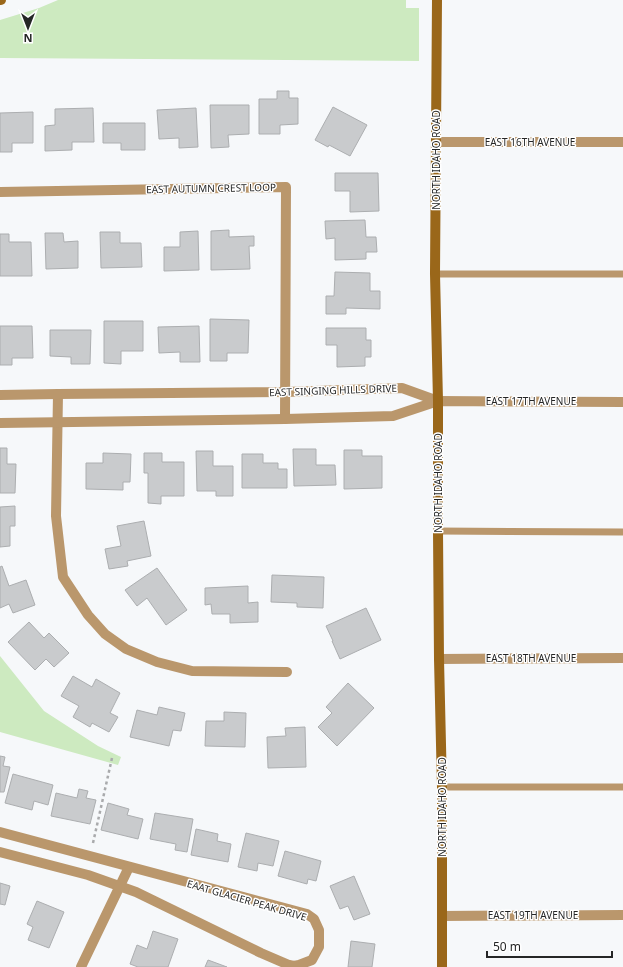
<svg xmlns="http://www.w3.org/2000/svg" width="623" height="967" viewBox="0 0 623 967" font-family="'Noto Sans',sans-serif">
  <rect width="100%" height="100%" fill="#f6f8fa"/>
  <g fill="#cdeac0">
    <polygon points="58,0 406,0 406,8 419,8 419,61 0,58 0,20 39,8"/>
    <polygon points="0,656 44,711 98,746 121,757 118,765 0,732"/>
  </g>
  <g fill="#c9cbcd" stroke="#acaeb0">
    <polygon points="277,91 289,91 289,98 298,98 298,124 280,125 280,134 259,134 259,99 277,99"/>
    <polygon points="210,105 249,105 249,134 228,135 229,147 211,148"/>
    <polygon points="333,107 367,125 350,156 329,145 328,147 315,140"/>
    <polygon points="93,108 94,142 72,142 72,150 45,151 45,126 55,125 55,109"/>
    <polygon points="196,108 198,147 179,148 179,138 159,139 157,110"/>
    <polygon points="33,112 33,143 12,143 12,152 0,152 0,113"/>
    <polygon points="103,123 145,123 145,150 121,150 121,143 103,143"/>
    <polygon points="335,173 378,173 379,211 350,212 350,191 335,191"/>
    <polygon points="365,220 366,237 376,237 377,252 366,252 366,259 335,260 335,238 326,239 325,221"/>
    <polygon points="229,230 229,237 254,236 254,246 249,246 250,269 211,270 211,231"/>
    <polygon points="198,231 199,270 164,271 164,247 180,247 180,232"/>
    <polygon points="100,232 120,232 120,243 141,243 142,267 101,268"/>
    <polygon points="45,233 63,233 64,242 78,241 78,268 46,269"/>
    <polygon points="0,234 9,234 9,242 31,242 32,276 0,276"/>
    <polygon points="335,272 370,273 370,291 380,291 380,309 346,308 346,314 326,314 326,296 334,296"/>
    <polygon points="210,319 249,320 248,353 227,353 227,361 210,361"/>
    <polygon points="104,321 143,321 143,351 121,351 121,364 104,363"/>
    <polygon points="0,326 32,326 33,358 12,358 12,365 0,365"/>
    <polygon points="199,326 200,362 180,362 180,352 159,353 158,327"/>
    <polygon points="326,328 366,328 366,340 371,340 371,357 365,357 365,366 337,367 337,345 326,345"/>
    <polygon points="50,330 91,330 90,364 71,364 71,357 50,356"/>
    <polygon points="0,448 7,448 7,464 16,464 15,493 0,493"/>
    <polygon points="293,449 316,449 316,465 335,465 336,485 294,486"/>
    <polygon points="344,450 362,450 362,456 382,456 382,488 344,489"/>
    <polygon points="196,451 213,451 213,466 233,466 233,496 216,496 216,491 197,491"/>
    <polygon points="103,453 131,454 130,482 123,482 123,490 86,489 86,463 103,463"/>
    <polygon points="144,453 162,453 162,462 184,462 184,496 161,496 161,504 148,503 148,473 144,473"/>
    <polygon points="242,454 263,454 263,463 278,463 278,469 287,469 287,488 242,488"/>
    <polygon points="15,506 15,526 10,526 10,546 0,547 0,507"/>
    <polygon points="144,521 151,556 127,561 128,566 109,569 105,549 121,546 117,526"/>
    <polygon points="2,566 9,586 26,580 35,605 13,613 9,604 0,608 0,567"/>
    <polygon points="157,568 187,610 166,625 147,598 137,606 125,590"/>
    <polygon points="272,575 324,577 323,608 297,607 297,603 271,602"/>
    <polygon points="248,586 248,603 258,602 258,622 230,623 230,614 212,614 211,604 205,605 205,588"/>
    <polygon points="366,608 381,640 340,659 332,641 333,641 326,626"/>
    <polygon points="29,622 44,638 49,633 69,653 54,667 46,659 35,670 8,642"/>
    <polygon points="73,676 92,687 96,679 120,693 110,713 118,717 109,732 92,723 90,727 73,717 79,706 61,696"/>
    <polygon points="348,683 374,708 337,746 318,727 332,713 326,707"/>
    <polygon points="159,707 185,713 181,731 173,730 169,746 130,737 137,710 157,715"/>
    <polygon points="224,712 246,713 245,747 205,746 206,721 224,721"/>
    <polygon points="305,727 306,767 268,768 267,737 286,736 285,728"/>
    <polygon points="0,756 5,757 3,766 10,767 4,792 0,792"/>
    <polygon points="13,774 53,785 48,805 34,801 32,810 5,803"/>
    <polygon points="79,789 88,791 86,798 96,800 90,824 51,816 56,793 77,798"/>
    <polygon points="108,803 129,809 127,815 143,819 138,839 101,830"/>
    <polygon points="155,813 193,819 187,852 175,850 176,844 150,839"/>
    <polygon points="196,829 218,834 217,841 231,844 228,862 191,855"/>
    <polygon points="246,833 279,841 273,866 258,863 257,871 238,867"/>
    <polygon points="285,851 321,861 316,881 308,879 307,884 278,876"/>
    <polygon points="354,876 370,914 354,920 348,906 340,909 330,886"/>
    <polygon points="0,883 10,886 5,905 0,904"/>
    <polygon points="37,901 64,912 49,948 28,940 33,927 27,924"/>
    <polygon points="153,931 178,939 168,967 138,967 130,964 137,945 147,949"/>
    <polygon points="351,941 375,944 372,967 348,967"/>
    <polygon points="208,960 227,967 205,967"/>
  </g>
  <g fill="none" stroke-linecap="round" stroke-linejoin="round">
    <polyline stroke="#a9aaac" stroke-width="2.5" stroke-dasharray="3 3" stroke-linecap="butt" points="93,843 112,758"/>
    <g stroke="#ba976c" stroke-width="7">
      <polyline points="435,274 623,274"/>
      <polyline points="438,531 623,532"/>
      <polyline points="442,787 623,787"/>
    </g>
    <g stroke="#ba976c" stroke-width="10">
      <polyline points="437,142 623,142"/>
      <polyline points="0,192 286,187 285,419"/>
      <polyline points="58,394 56,516 63,577 88,615 105,634 126,649 157,662 192,671 287,672"/>
      <polyline points="0,395 58,394 285,392 402,388 438,401"/>
      <polyline points="0,423 285,419 393,416 438,401 623,402"/>
      <polyline points="439,659 623,658"/>
      <polyline points="0,832 307,914 314,919 319,930 319,947 312,960 299,965 294,966 289,965 261,953 136,892 88,875 0,852"/>
      <polyline points="442,916 623,915"/>
      <polyline points="81,967 129,867"/>
    </g>
    <g stroke="#9a671a" stroke-width="10">
      <polyline points="0,0 1,0"/>
      <polyline points="437,0 435,274 438,401 438,531 439,659 442,787 442,967"/>
    </g>
  </g>
  <g text-anchor="middle" stroke-width="3" stroke-linejoin="round" paint-order="stroke">
    <g font-size="10" fill="#252626" stroke="#fff">
      <text x="530" y="146">EAST 16TH AVENUE</text>
      <text transform="translate(436 160) rotate(-90)" y="4">NORTH IDAHO ROAD</text>
      <text transform="translate(211 188) rotate(-1)" y="4">EAST AUTUMN CREST LOOP</text>
      <text transform="translate(333 390) rotate(-2)" y="4">EAST SINGING HILLS DRIVE</text>
      <text x="531" y="405">EAST 17TH AVENUE</text>
      <text transform="translate(438 483) rotate(-90)" y="4">NORTH IDAHO ROAD</text>
      <text x="531" y="662">EAST 18TH AVENUE</text>
      <text transform="translate(442 807) rotate(-90)" y="4">NORTH IDAHO ROAD</text>
      <text transform="translate(247 900) rotate(16)" y="4">EAAT GLACIER PEAK DRIVE</text>
      <text x="533" y="919">EAST 19TH AVENUE</text>
    </g>
  </g>
  <g transform="translate(28 28) rotate(180)" stroke="#ffffff" stroke-width="3" paint-order="stroke">
  <path d="M0-3L7 15L0 10L-7 15Z" fill="#252626"/>
  <text y="-6" font-size="11" font-weight="bold" text-anchor="middle" fill="#252626">N</text>
  </g>
  <path d="M487 951v6h125v-6" fill="none" stroke="#252626" stroke-width="2"/>
  <text x="493" y="951" font-size="12" fill="#252626" stroke="#ffffff" stroke-width="3" paint-order="stroke">50 m</text>
</svg>
